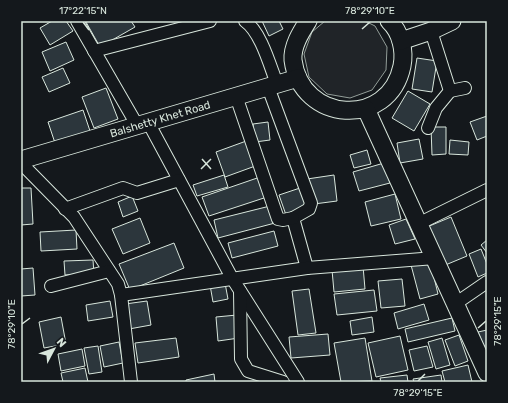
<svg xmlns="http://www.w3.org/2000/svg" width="508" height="403" viewBox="0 0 508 403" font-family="Rubik,sans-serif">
  <rect width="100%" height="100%" fill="#14181c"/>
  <polygon fill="#202428" stroke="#939e99" points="325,21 365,21 375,26 387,47 386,70 372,90 350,98 327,94 309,77 304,54 312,32"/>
  <g fill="#2c363c" stroke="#d8e6dc">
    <polygon points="52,21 66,21 73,31 50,45 40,28"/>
    <polygon points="87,21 131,21 135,27 100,47 86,22"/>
    <polygon points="262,21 279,21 283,29 269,36"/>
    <polygon points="66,42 74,60 50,71 42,52"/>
    <polygon points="417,58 437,61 432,92 412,89"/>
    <polygon points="63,68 70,83 49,92 42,77"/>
    <polygon points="106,88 118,119 94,128 82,97"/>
    <polygon points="408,91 430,104 414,131 392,118"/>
    <polygon points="83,110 91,134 56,146 48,122"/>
    <polygon points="487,116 487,136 477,140 470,122"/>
    <polygon points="268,122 270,140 255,142 253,124"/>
    <polygon points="431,127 446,127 446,154 432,155"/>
    <polygon points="419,139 423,159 400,163 397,143"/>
    <polygon points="249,140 258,165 225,177 216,152"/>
    <polygon points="450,140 469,142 468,155 449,154"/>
    <polygon points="367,150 371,164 354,168 350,155"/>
    <polygon points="384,163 390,183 359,191 353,172"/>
    <polygon points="224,175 228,187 197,196 193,185"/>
    <polygon points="334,175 337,201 314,204 307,179"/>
    <polygon points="263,176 270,196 209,216 202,197"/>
    <polygon points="21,188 31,188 33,224 21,225"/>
    <polygon points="300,188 307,207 286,215 279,195"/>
    <polygon points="395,194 401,219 371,226 365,202"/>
    <polygon points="132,196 138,211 123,217 118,202"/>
    <polygon points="270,206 275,223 218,238 214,220"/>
    <polygon points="451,217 467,256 443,266 427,227"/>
    <polygon points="140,218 150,243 123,254 112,229"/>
    <polygon points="406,219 415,239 395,244 389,225"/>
    <polygon points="76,230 77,249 41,251 40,232"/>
    <polygon points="274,231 278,246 232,258 228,243"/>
    <polygon points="487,240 487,253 481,245"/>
    <polygon points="174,243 184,268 130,290 119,264"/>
    <polygon points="481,249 487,264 487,273 478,277 469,254"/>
    <polygon points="93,260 94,274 65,275 64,261"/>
    <polygon points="430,261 438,294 420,299 411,265"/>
    <polygon points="363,266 365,289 334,292 332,270"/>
    <polygon points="33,268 35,295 21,296 21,269"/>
    <polygon points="402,279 405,306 381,308 378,281"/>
    <polygon points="225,283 228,299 213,302 210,285"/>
    <polygon points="309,289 316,333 298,335 292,291"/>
    <polygon points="374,290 377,311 337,315 334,294"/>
    <polygon points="110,301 113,317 88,321 86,305"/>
    <polygon points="147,301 151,325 129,329 125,304"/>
    <polygon points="424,304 429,320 398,329 394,313"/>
    <polygon points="237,315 239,338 218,341 216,317"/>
    <polygon points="61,317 66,344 44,348 39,322"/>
    <polygon points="372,317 374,332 352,335 350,321"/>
    <polygon points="452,318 455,331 408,342 405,329"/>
    <polygon points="487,330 487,354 478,332"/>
    <polygon points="328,334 330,355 291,358 289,337"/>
    <polygon points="459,335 468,361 455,366 445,340"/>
    <polygon points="400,336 408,370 376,377 368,343"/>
    <polygon points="176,338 179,357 138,363 135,343"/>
    <polygon points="365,338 372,381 341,382 334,343"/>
    <polygon points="442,338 450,365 436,369 428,342"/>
    <polygon points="119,342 123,363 104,367 100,346"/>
    <polygon points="98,346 102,372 89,374 84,348"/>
    <polygon points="427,346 433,367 414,371 409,350"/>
    <polygon points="82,349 85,366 61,371 58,354"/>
    <polygon points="468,365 472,382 445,382 442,371"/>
    <polygon points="85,368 88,382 63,382 61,373"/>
    <polygon points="214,374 215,382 186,382 186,380"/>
    <polygon points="407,375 408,382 381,382 380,378"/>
    <polygon points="441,375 442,382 414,382 413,379"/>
  </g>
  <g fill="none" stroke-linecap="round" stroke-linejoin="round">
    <defs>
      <g id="street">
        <polyline points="77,21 137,125"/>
        <path d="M 245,21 C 261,32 270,66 277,84"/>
        <polyline points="431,31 450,91 465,88"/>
        <polyline points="94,51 210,21"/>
        <polyline points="268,87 311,203 309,209 293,218 307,268"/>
        <polyline points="236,96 278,219 283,220 293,218"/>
        <polyline points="148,122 232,278 298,382"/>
        <polyline points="428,128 436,108 450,91"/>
        <polyline points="21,163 74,217 118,284 121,295 131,382"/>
        <polyline points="65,209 123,188 137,193 179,180"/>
        <polyline points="418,224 487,190"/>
        <polyline points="51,286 109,271"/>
        <polyline points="240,291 241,359 248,371 283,382"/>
        <polyline points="121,295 307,268 435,258"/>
        <polyline points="455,304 487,282"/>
      </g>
      <g id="secondary">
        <path d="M 308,21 C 301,32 292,46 293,60 C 301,123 389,129 402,66 C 405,51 401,32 389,21"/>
        <polyline points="401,41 431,31 452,21"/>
        <polyline points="366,109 487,373"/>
        <path id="s1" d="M 21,160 L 298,78"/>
      </g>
    </defs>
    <use href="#street" stroke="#d8e6dc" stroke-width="14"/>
    <use href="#secondary" stroke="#d8e6dc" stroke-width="19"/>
    <use href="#street" stroke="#14181c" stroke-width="12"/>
    <use href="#secondary" stroke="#14181c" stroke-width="17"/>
  </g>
  <path fill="none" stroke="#d8e6dc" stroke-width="1.5" d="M 83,22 L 89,30M 362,29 L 370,22M 202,159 L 211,169M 201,169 L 211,159M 22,324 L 30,318M 478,328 L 486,321M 418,381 L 425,374"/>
  <g text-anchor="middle" stroke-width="3" stroke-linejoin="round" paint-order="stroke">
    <g font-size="11" fill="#d8e6dc" stroke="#14181c">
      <text dy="4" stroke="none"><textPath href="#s1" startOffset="145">Balshetty Khet Road</textPath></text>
    </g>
  </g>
  <rect width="508" height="403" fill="none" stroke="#14181c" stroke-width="44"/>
  <g transform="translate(54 349) rotate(49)" stroke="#14181c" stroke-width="3" paint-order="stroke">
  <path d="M0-3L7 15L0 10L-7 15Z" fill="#d8e6dc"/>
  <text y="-6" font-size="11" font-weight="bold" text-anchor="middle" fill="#d8e6dc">N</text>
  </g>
  <rect x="22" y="22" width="464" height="359" fill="none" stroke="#d8e6dc" stroke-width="1.5"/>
  <g font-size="10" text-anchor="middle" fill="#d8e6dc">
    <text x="83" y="14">17°22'15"N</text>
    <text x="370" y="14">78°29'10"E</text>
    <text transform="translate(497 321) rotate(-90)" y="4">78°29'15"E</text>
    <text transform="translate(11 324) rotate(-90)" y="4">78°29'10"E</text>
    <text x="418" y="396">78°29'15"E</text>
  </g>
</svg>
